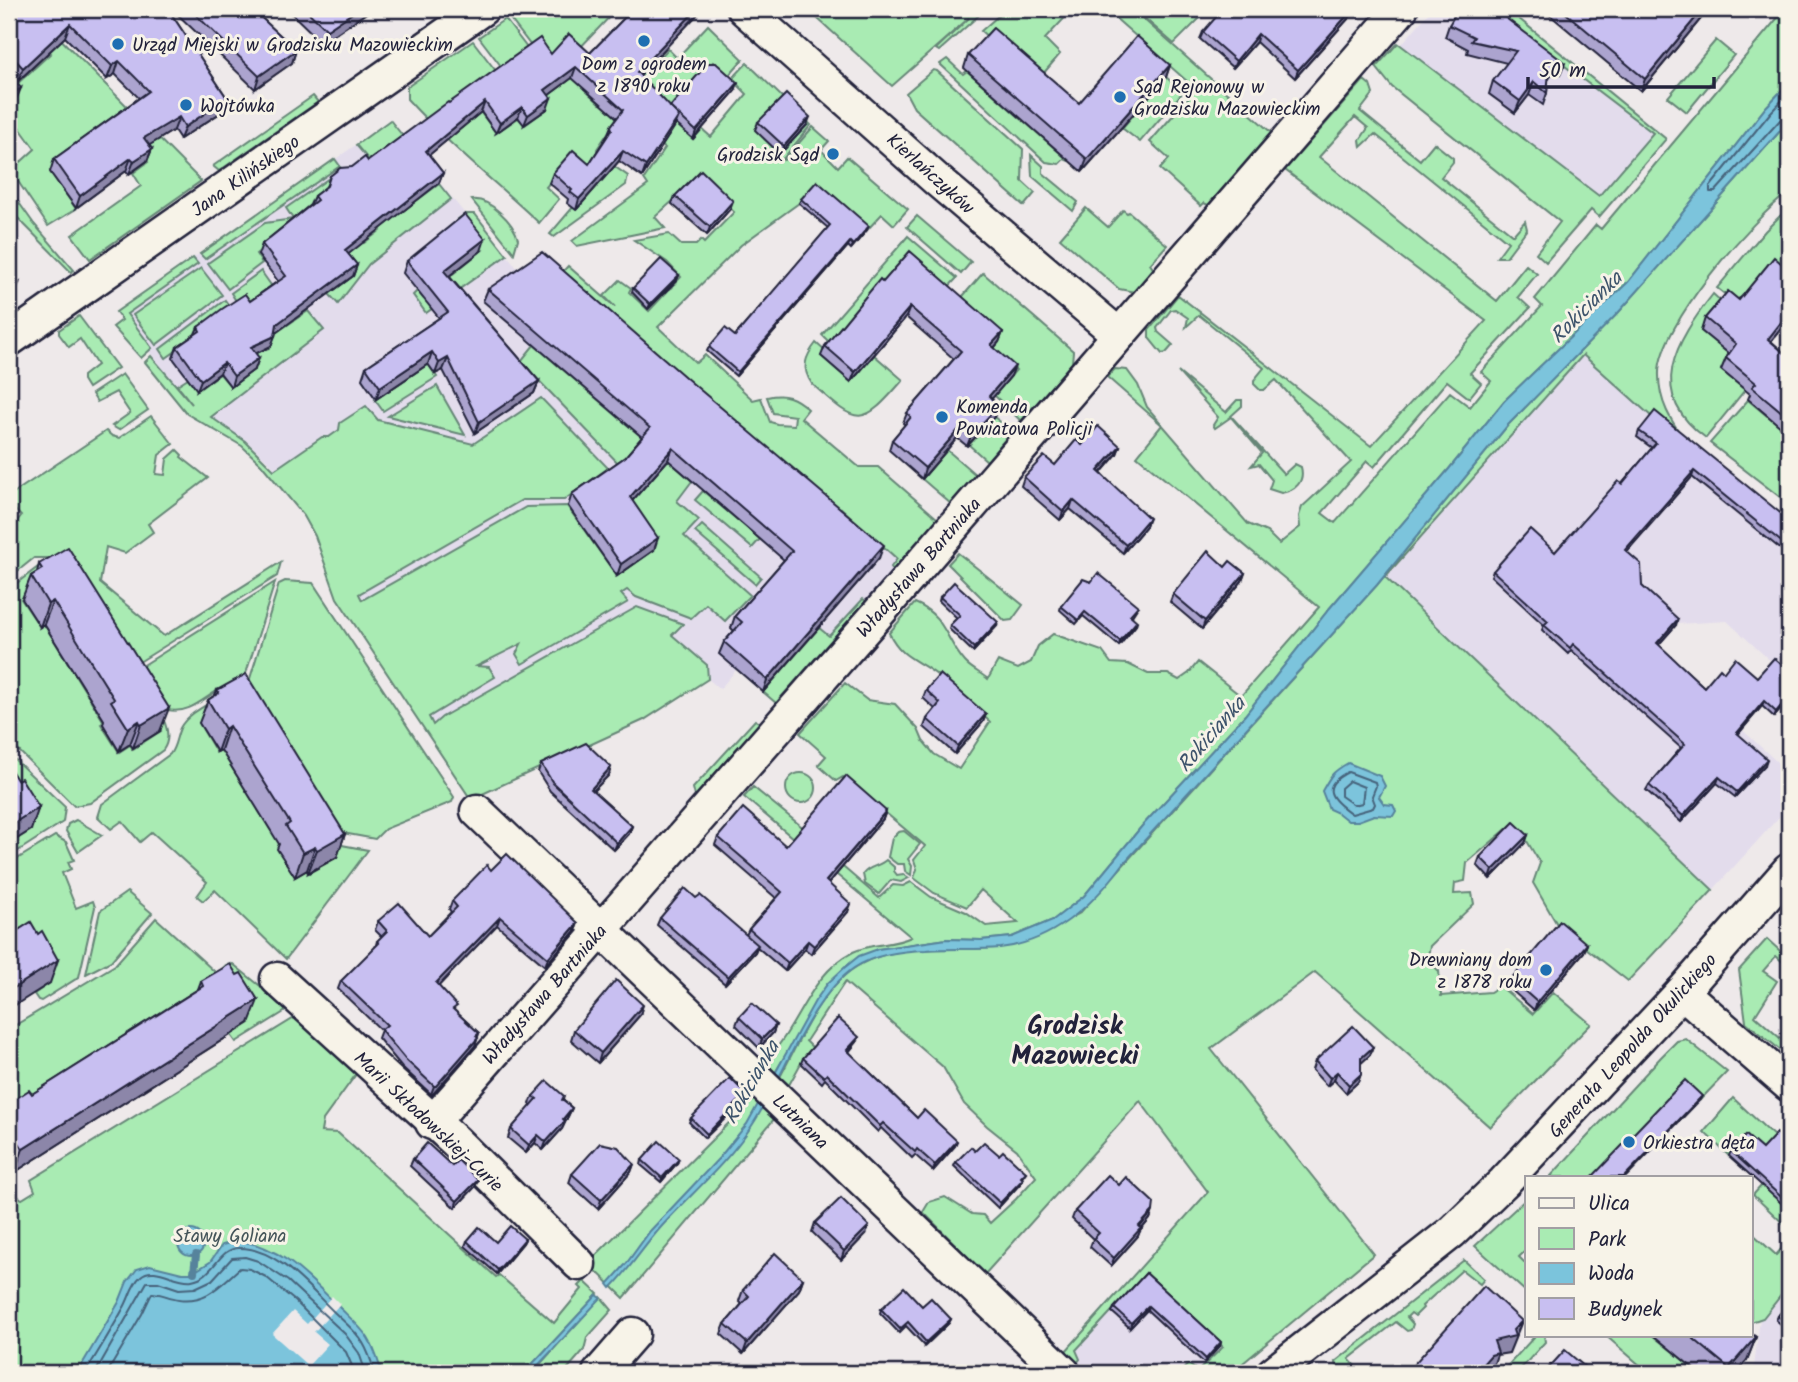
<svg xmlns="http://www.w3.org/2000/svg" width="1798" height="1382" viewBox="0 0 1798 1382" font-family="Kalam,sans-serif">
  <rect width="100%" height="100%" fill="#eee9ea"/>
  <filter id="ink" filterUnits="userSpaceOnUse"><feTurbulence type="fractalNoise" baseFrequency=".0143" numOctaves="2"/><feDisplacementMap in="SourceGraphic" scale="14" xChannelSelector="R" yChannelSelector="G"/><feConvolveMatrix kernelMatrix="1 2 1 2 8 2 1 2 1" color-interpolation-filters="sRGB"/></filter>
  <g filter="url(#ink)">
    <g fill="#e3dcec">
      <polygon points="1432,9 1489,9 1653,133 1598,196 1401,45"/>
      <polygon points="390,121 465,214 475,214 522,274 555,280 568,267 905,557 776,703 736,670 720,689 708,679 644,720 479,796 428,716 328,538 270,463 245,440 195,407 116,312"/>
      <polygon points="1583,356 1654,419 1789,528 1789,678 1727,621 1677,624 1655,649 1789,773 1789,806 1713,890 1386,577"/>
      <polygon points="1145,1262 1248,1360 1231,1373 1087,1373 1065,1352"/>
      <polygon points="1789,1275 1789,1373 1761,1373 1754,1367 1761,1311"/>
    </g>
    <g fill="#a9ebb3" stroke="#668677" stroke-width="2">
      <polygon points="31,9 201,181 90,259 72,235 141,186 133,173 148,162 118,122 50,171 76,209 48,226 11,171 35,149 9,113 9,107 17,101 9,92 9,74 18,83 51,53 14,14"/>
      <path d="M 519,9 L 617,9 L 575,53 L 584,89 L 600,104 L 604,101 L 611,41 L 645,73 L 668,49 L 677,58 L 708,25 L 743,59 L 729,75 L 713,62 L 667,116 L 693,139 L 702,129 L 711,137 L 747,94 L 732,79 L 747,63 L 811,125 L 782,160 L 784,160 L 813,127 L 829,141 L 821,150 L 838,167 L 847,157 L 908,209 L 894,225 L 882,214 L 867,230 L 815,185 L 799,203 L 741,245 L 658,327 L 696,363 L 705,355 L 753,400 L 761,398 L 770,422 L 777,424 L 794,425 L 795,416 L 773,413 L 767,397 C 785,393 795,397 808,409 L 801,418 L 859,467 L 878,467 L 938,519 L 893,570 L 891,567 L 897,559 L 841,508 L 835,514 L 555,280 L 568,266 L 615,307 L 604,296 L 620,280 L 631,288 L 629,292 L 649,311 L 681,277 L 667,262 L 634,240 L 669,234 L 681,245 L 696,245 L 701,240 L 704,243 L 734,212 L 698,178 L 655,217 L 665,228 L 577,246 L 572,241 L 648,185 L 644,179 L 665,148 L 618,118 L 597,149 L 598,155 L 628,176 L 626,185 L 554,237 L 550,234 L 574,206 L 578,208 L 598,185 L 569,160 L 546,187 L 559,199 L 539,223 C 495,182 448,144 407,99 L 407,87 L 473,41 L 499,75 L 469,97 L 496,133 L 518,118 L 525,125 L 547,109 L 534,50 L 508,16 Z"/>
      <polygon points="807,9 986,9 939,51 936,49 969,18 892,86"/>
      <polygon points="1006,9 1073,9 1045,39 1060,54 1037,81 981,31"/>
      <polygon points="1105,9 1132,9 1273,134 1208,205 1204,203 1201,206 1160,169 1169,159 1150,142 1196,89"/>
      <polygon points="1134,9 1209,9 1174,44"/>
      <polygon points="1490,9 1507,9 1666,139 1599,217 1591,210 1546,262 1536,253 1560,222 1392,87 1376,67 1398,43 1599,196 1653,133"/>
      <path d="M 1785,9 L 1789,9 L 1789,83 L 1766,107 L 1628,282 L 1504,401 L 1449,469 L 1329,609 L 1245,715 L 1142,826 L 1084,896 L 1053,920 L 1012,937 L 981,940 L 947,939 L 878,949 L 828,983 L 775,1073 L 765,1061 C 799,1028 808,975 853,952 C 871,943 893,946 911,937 L 744,797 L 753,787 L 801,826 L 801,831 L 879,898 L 893,885 L 903,886 L 911,882 L 931,897 L 966,912 L 986,926 L 1018,923 L 981,890 L 967,907 L 934,893 L 914,878 L 917,869 L 914,860 L 925,846 L 843,777 L 836,781 L 818,765 L 826,756 L 800,733 L 845,683 L 867,700 L 895,704 L 918,729 L 923,741 L 934,754 L 959,769 L 990,722 C 973,706 956,689 937,675 C 917,659 902,659 889,633 L 915,603 C 946,616 945,640 965,662 C 971,669 981,673 988,679 L 998,661 L 1018,669 L 1031,662 L 1038,646 L 1053,634 L 1102,651 L 1111,663 L 1128,664 L 1148,674 L 1168,674 L 1179,680 L 1189,673 L 1198,662 L 1241,696 L 1319,607 L 1137,456 L 1162,425 L 1107,377 L 1115,369 L 1127,370 L 1138,385 L 1147,407 L 1248,524 L 1267,532 L 1279,544 L 1300,527 L 1299,516 L 1302,507 L 1351,462 L 1276,380 L 1264,390 L 1260,390 L 1254,384 L 1254,380 L 1264,368 L 1199,315 L 1186,327 L 1188,318 L 1175,309 L 1171,310 L 1157,328 L 1158,332 L 1173,345 L 1166,353 L 1162,354 L 1149,338 L 1149,330 L 1178,295 L 1371,446 L 1486,321 L 1285,170 L 1364,80 L 1370,85 L 1373,94 L 1360,111 L 1420,160 L 1434,143 L 1453,158 L 1453,162 L 1441,177 L 1513,235 L 1525,221 L 1527,229 L 1506,257 L 1497,257 L 1508,242 L 1375,134 L 1361,147 L 1360,140 L 1368,128 L 1355,117 L 1319,157 L 1497,301 L 1526,265 L 1537,274 L 1518,297 L 1530,308 L 1470,373 L 1481,383 L 1469,398 L 1447,381 L 1374,467 L 1367,461 L 1322,513 L 1335,523 L 1450,392 L 1470,407 L 1491,381 L 1481,372 L 1542,306 L 1535,299 L 1596,225 L 1601,229 Z"/>
      <polygon points="505,19 530,52 504,70 479,37"/>
      <polygon points="1716,40 1734,55 1687,112 1668,97"/>
      <polygon points="947,59 963,74 967,71 1069,161 1064,159 1059,164 1046,162 940,64"/>
      <polygon points="933,70 937,71 1023,149 1022,181 1035,193 1024,206 914,108 906,93"/>
      <polygon points="1166,77 1183,92 1140,142 1122,128"/>
      <polygon points="313,96 318,102 219,171 213,166"/>
      <polygon points="390,120 406,140 373,165 356,145"/>
      <path d="M 1789,121 L 1789,192 C 1751,220 1660,325 1659,372 C 1658,402 1671,421 1688,445 L 1652,417 L 1583,355 L 1385,577 L 1713,890 L 1628,981 L 1558,926 L 1533,883 L 1540,863 L 1527,841 L 1511,825 L 1467,863 L 1465,881 L 1455,883 L 1454,894 L 1472,893 L 1474,904 L 1430,946 L 1427,960 L 1439,971 L 1441,996 L 1490,992 L 1500,986 L 1533,1014 L 1553,992 L 1591,1024 L 1490,1127 L 1315,972 L 1211,1049 L 1374,1254 L 1231,1373 L 1180,1373 L 1188,1364 L 1198,1371 L 1223,1347 L 1145,1275 L 1076,1350 L 1080,1359 L 1077,1363 L 1065,1352 L 1208,1192 L 1140,1101 L 985,1274 L 923,1212 L 929,1202 L 945,1197 L 972,1214 L 983,1215 L 990,1223 L 1016,1199 L 1036,1177 L 1017,1150 L 987,1126 L 964,1104 L 943,1067 L 845,982 L 806,1041 L 814,1049 L 801,1063 L 789,1085 L 780,1077 C 799,1042 815,1001 846,974 C 890,938 950,954 1002,947 C 1029,944 1056,925 1080,913 L 1377,585 L 1508,425 L 1618,313 Z"/>
      <polygon points="1031,155 1043,166 1043,173 1078,202 1073,211 1032,176"/>
      <polygon points="335,159 340,166 205,259 200,254"/>
      <polygon points="342,169 337,178 326,186 312,211 256,254 262,263 228,289 208,263 265,223 293,219 286,208"/>
      <polygon points="439,184 451,199 369,264 338,304 329,294 353,276 340,259 361,240 364,243 381,230 379,226 395,217"/>
      <polygon points="10,190 34,224 74,270 71,272 9,209"/>
      <path d="M 472,200 C 490,198 514,223 518,239 L 514,253 Z"/>
      <polygon points="1789,207 1789,285 1739,305 1717,288 1765,231"/>
      <polygon points="1086,208 1108,227 1123,210 1127,213 1129,212 1167,245 1150,264 1154,270 1135,292 1119,289 1060,238"/>
      <polygon points="465,214 475,214 507,255 426,313 413,295 417,291 423,298 481,251 457,220"/>
      <polygon points="917,216 971,262 961,274 907,227"/>
      <polygon points="908,236 957,278 943,293 831,344 822,335"/>
      <polygon points="193,258 198,264 127,314 152,348 141,358 113,327 122,320 116,312"/>
      <polygon points="201,268 222,295 156,345 133,315"/>
      <polygon points="261,271 273,288 247,306 238,304 231,293"/>
      <polygon points="983,273 1073,351 1072,363 1021,421 994,395 1016,370 992,350 999,342 956,304"/>
      <path d="M 1713,294 L 1723,303 L 1701,331 L 1732,356 L 1721,370 L 1745,390 L 1706,438 C 1644,394 1676,341 1713,294 Z"/>
      <polygon points="225,300 233,311 166,358 160,349"/>
      <polygon points="308,311 324,330 211,417 245,441 274,470 322,437 329,437 339,430 340,423 366,406 378,420 473,444 541,398 608,468 564,500 522,500 359,594 362,600 526,507 567,506 617,576 654,550 625,509 668,460 692,481 677,501 699,520 684,536 750,595 725,621 706,604 691,618 636,597 627,590 621,594 628,602 522,664 516,654 521,644 477,666 489,667 495,677 429,717 433,725 442,717 637,607 683,624 672,635 707,665 708,679 644,720 478,796 470,798 337,598 315,536 304,516 261,464 242,446 187,414 145,362 151,356 192,404 177,385 188,378 198,390 220,374 231,387 255,369 245,355 269,348 271,336"/>
      <polygon points="79,316 118,368 88,388 83,380 83,376 97,365 80,339 69,347 59,334 59,330"/>
      <path d="M 816,343 L 825,351 L 821,356 L 851,382 L 874,355 L 903,380 C 861,429 858,425 812,384 C 801,368 805,357 816,343 Z"/>
      <polygon points="534,345 645,440 622,467 523,364 521,361"/>
      <polygon points="428,364 437,377 383,411 375,400"/>
      <path d="M 1178,372 L 1226,412 L 1237,400 L 1242,400 L 1242,406 L 1231,416 L 1284,474 L 1295,464 L 1301,467 C 1305,482 1295,491 1281,493 L 1269,489 L 1272,480 L 1259,464 L 1251,466 L 1262,453 L 1231,417 L 1215,428 L 1213,425 L 1218,417 Z"/>
      <polygon points="122,374 148,410 119,430 112,426 130,413 116,392 97,402 92,394"/>
      <polygon points="437,386 465,435 388,416"/>
      <polygon points="1748,400 1767,416 1771,412 1786,425 1783,429 1789,434 1789,504 1710,443"/>
      <polygon points="151,416 173,444 159,455 156,474 165,475 167,459 177,450 182,455 181,457 208,478 148,524 153,532 125,553 106,547 100,583 164,636 281,562 277,576 136,664 68,558 34,558 9,578 9,531 21,516 9,504 9,496 106,431 112,436 119,438"/>
      <polygon points="994,417 1012,431 987,461 969,445"/>
      <polygon points="947,450 976,475 951,504 922,479"/>
      <polygon points="703,491 760,539 752,548 695,500"/>
      <polygon points="702,525 761,577 755,584 695,532"/>
      <polygon points="958,553 1023,605 1012,620 1005,621 948,564"/>
      <path d="M 64,565 L 21,599 L 40,627 L 44,624 L 104,722 L 101,724 L 119,752 L 130,745 L 133,749 L 161,731 L 151,715 L 158,710 C 166,722 172,737 163,750 L 90,803 L 74,806 L 9,741 L 9,589 L 38,567 Z"/>
      <polygon points="285,581 313,583 454,797 452,802 385,829 375,839 343,833 248,685 279,584"/>
      <path d="M 275,582 L 243,683 C 238,684 231,684 226,686 C 206,695 191,715 168,710 L 139,668 Z"/>
      <polygon points="863,599 866,601 776,703 763,692 819,628 829,636"/>
      <path d="M 221,696 L 210,716 L 199,723 L 216,752 L 221,750 L 281,846 L 278,849 L 295,876 L 306,870 L 309,873 L 336,858 L 333,832 L 342,845 L 368,850 L 286,959 L 215,890 L 203,901 L 197,896 L 207,882 L 152,832 L 140,842 L 122,821 L 111,829 L 98,817 L 102,804 L 170,754 C 176,746 176,737 180,728 C 188,713 207,705 221,696 Z"/>
      <polygon points="755,720 760,723 695,796 693,788"/>
      <polygon points="9,754 65,807 63,822 18,851 11,843 31,830 9,803"/>
      <circle cx="801" cy="788" r="15"/>
      <polygon points="76,820 102,835 78,852 66,831 68,824"/>
      <polygon points="904,831 920,844 908,859 912,866 911,875 905,871 904,864 897,864 888,857 892,838 898,832"/>
      <polygon points="55,836 66,842 74,860 68,862 71,869 62,873 76,908 93,901 95,907 79,977 41,1001 38,1000 34,994 50,983 34,955 9,953 9,864"/>
      <path d="M 886,860 L 894,867 L 894,871 L 897,875 L 903,874 L 909,878 L 901,882 L 891,880 L 879,894 L 865,884 L 863,874 C 869,866 878,867 886,860 Z"/>
      <polygon points="127,892 152,913 111,961 86,974 100,911"/>
      <polygon points="156,918 215,972 219,972 226,965 233,964 289,1009 236,1042 231,1035 250,1023 233,996 9,1120 9,1029 115,965"/>
      <polygon points="1767,939 1789,959 1785,964 1776,956 1763,971 1777,981 1755,1016 1789,1046 1789,1057 1746,1022 1739,970"/>
      <polygon points="296,1017 309,1030 317,1026 359,1070 323,1120 321,1132 338,1133 496,1277 499,1275 554,1323 582,1289 579,1286 584,1281 598,1294 524,1373 9,1373 9,1190 22,1199 35,1191 31,1180"/>
      <polygon points="1686,1039 1727,1072 1700,1100 1684,1085 1595,1177 1550,1177 1661,1057 1677,1041"/>
      <polygon points="754,1098 775,1118 624,1298 588,1263"/>
      <polygon points="1733,1098 1775,1137 1761,1154 1744,1139 1729,1156 1704,1132"/>
      <polygon points="1762,1185 1789,1210 1789,1224 1787,1227 1753,1195"/>
      <polygon points="1527,1198 1527,1249 1519,1257 1527,1265 1527,1293 1475,1246"/>
      <polygon points="1751,1232 1776,1255 1789,1240 1789,1285 1763,1318 1751,1322"/>
      <polygon points="1464,1260 1484,1279 1480,1284 1462,1270 1422,1306 1423,1308 1415,1316 1411,1313 1407,1317 1413,1324 1411,1330 1407,1331 1396,1322 1349,1359 1355,1366 1348,1371 1349,1373 1342,1373 1335,1362"/>
      <polygon points="601,1297 612,1310 587,1338 584,1350 564,1373 532,1373"/>
      <polygon points="1533,1335 1544,1335 1545,1342 1517,1373 1501,1373 1534,1337"/>
      <polygon points="1605,1335 1652,1335 1699,1373 1649,1373"/>
    </g>
    <g fill="#7bc4dc" stroke="#57839c" stroke-width="2">
      <path d="M 1789,83 L 1789,121 L 1618,313 L 1508,425 L 1377,585 L 1124,863 C 1094,904 1053,942 1000,948 C 975,950 950,948 926,950 C 901,951 875,954 854,968 C 808,1000 783,1080 751,1127 C 726,1164 691,1194 662,1226 C 644,1246 630,1269 611,1288 L 608,1284 L 626,1264 L 650,1231 L 719,1158 L 747,1124 L 815,1001 L 828,983 L 844,968 L 859,956 L 878,949 L 947,939 L 981,940 L 1012,937 L 1053,920 L 1084,896 L 1142,826 L 1245,715 L 1329,609 L 1449,469 L 1504,401 L 1628,282 L 1766,107 Z"/>
      <path d="M 1348,763 L 1380,776 L 1385,786 L 1379,797 L 1384,804 L 1393,805 L 1396,811 L 1393,816 L 1374,815 L 1358,821 L 1348,821 L 1338,813 L 1329,809 L 1322,791 C 1331,775 1332,772 1348,763 Z"/>
      <circle cx="191" cy="1243" r="13"/>
      <path d="M 237,1241 C 280,1244 310,1279 339,1307 C 349,1317 360,1326 368,1338 C 375,1349 378,1361 382,1373 L 77,1373 L 119,1302 L 127,1282 L 137,1269 L 150,1265 L 182,1273 L 192,1273 L 210,1262 L 222,1245 Z"/>
      <polygon points="597,1295 601,1298 531,1373 524,1373"/>
    </g>
    <polygon fill="#eee9ea" points="332,1296 340,1304 314,1332 328,1344 308,1366 272,1334 293,1311 307,1324"/>
    <g fill="none" stroke-linecap="round" stroke-linejoin="round">
      <g stroke="#46637b" stroke-width="2">
        <polyline points="1789,93 1771,112 1710,187 1710,192 1715,192 1781,119 1789,117"/>
        <path d="M 1348,772 L 1375,782 L 1376,786 L 1372,796 L 1375,804 L 1373,808 L 1352,814 C 1332,800 1318,787 1348,772 Z"/>
        <polygon points="1349,781 1364,787 1362,803 1354,805 1341,796 1341,788"/>
        <path d="M 85,1373 C 98,1352 111,1331 123,1309 C 130,1298 131,1285 141,1276 C 154,1264 177,1283 192,1280 C 215,1276 218,1249 238,1248 C 277,1247 309,1288 334,1312 C 344,1322 356,1331 363,1343 C 369,1353 372,1363 375,1373"/>
        <polyline points="95,1373 147,1282 158,1282 179,1289 195,1288 212,1280 232,1258 245,1257 258,1261 288,1281 345,1334 359,1353 366,1373"/>
        <path d="M 107,1373 L 142,1314 L 152,1293 C 161,1293 169,1298 179,1299 C 207,1303 221,1284 240,1268 L 250,1269 L 266,1277 L 295,1301 L 346,1352 L 355,1373"/>
      </g>
      <polyline stroke="#57839c" stroke-width="8" points="194,1272 196,1255"/>
      <defs>
        <g id="minor">
          <polyline points="744,9 938,181 1119,335"/>
          <polyline points="9,340 482,9"/>
          <polyline points="477,811 1064,1373"/>
          <polyline points="277,979 455,1141 579,1264"/>
          <polyline points="1682,992 1789,1085"/>
          <polyline points="432,1123 876,616 1401,9"/>
          <polyline points="599,1373 633,1334"/>
          <polyline points="1273,1373 1452,1232 1504,1182 1682,992 1789,870"/>
        </g>
      </defs>
      <use href="#minor" stroke="#22223b" stroke-width="37"/>
      <use href="#minor" stroke="#f7f3e8" stroke-width="32"/>
    </g>
    <g fill="#aca4cf" stroke="#22223b" stroke-width="2">
      <polygon points="9,9 168,9 227,98 223,111 180,139 174,130 149,145 152,149 147,161 129,174 126,171 76,208 50,172 54,159 139,98 115,74 107,79 65,37 18,81 9,70"/>
      <polygon points="172,9 252,9 296,50 292,63 255,89"/>
      <polygon points="287,9 372,9 322,43"/>
      <polygon points="633,9 700,9 697,15 640,75 670,107 735,91 693,139 676,124 642,177 619,161 576,210 567,203 568,199 549,183 553,173 589,164 607,136 611,126 617,118 572,78 549,95 547,109 524,125 518,117 496,133 481,112 429,155 443,173 439,183 348,254 357,265 353,276 275,333 271,346 255,354 259,358 255,369 231,387 220,373 197,390 173,358 177,347 195,334 198,327 250,301 278,281 258,255 262,244 310,205 314,196 326,187 330,176 368,161 449,103 551,54 590,53"/>
      <polygon points="1357,9 1295,78 1256,42 1233,68 1200,39 1203,32"/>
      <polygon points="1544,9 1709,9 1641,91 1544,10"/>
      <polygon points="1449,25 1565,63 1560,75 1552,73 1548,80 1547,93 1543,105 1529,95 1515,113 1489,94 1493,81 1507,63 1467,53 1468,49 1445,37"/>
      <polygon points="968,55 1079,103 1170,65 1166,77 1082,172 964,68"/>
      <polygon points="758,122 807,125 780,154 755,130"/>
      <polygon points="675,196 730,209 707,235 672,204"/>
      <polygon points="801,199 867,230 851,249 848,246 736,376 707,351 709,347 735,336 828,228 799,203"/>
      <polygon points="481,251 449,276 539,381 534,393 475,433 443,370 435,374 428,364 376,399 362,379 366,367 439,318 403,273 407,261"/>
      <polygon points="1789,270 1789,319 1771,341 1789,357 1789,434 1748,399 1750,394 1721,370 1726,358 1729,354 1701,331 1705,318"/>
      <polygon points="679,275 677,280 648,309 632,292 633,288"/>
      <polygon points="883,282 1003,332 999,342 994,348 1011,376 991,399 998,406 994,417 967,446 957,438 922,479 889,450 892,440 905,425 903,423 907,413 954,359 906,317 851,382 821,356 825,346"/>
      <polygon points="488,289 879,558 763,692 719,654 724,642 734,631 731,628 735,616 784,560 668,460 632,501 654,550 617,576 568,506 572,494 625,457 642,437 483,301"/>
      <polygon points="1639,431 1789,520 1789,556 1692,477 1626,551 1642,586 1676,625 1658,645 1704,687 1724,672 1757,677 1789,671 1789,700 1774,717 1762,706 1738,734 1765,765 1735,797 1717,783 1681,822 1646,790 1649,785 1681,748 1571,650 1568,654 1542,630 1544,625 1491,576 1493,571 1555,552 1622,484 1652,448 1637,437"/>
      <polygon points="1082,445 1120,446 1117,454 1101,473 1146,526 1123,553 1070,509 1060,520 1021,486 1024,477 1055,465"/>
      <polygon points="39,564 160,731 133,748 130,744 119,751 103,724 104,720 44,624 40,627 22,599 31,576 37,572"/>
      <polygon points="1225,567 1245,573 1242,581 1202,629 1170,602 1173,594"/>
      <polygon points="940,597 997,626 973,652 949,629 950,625 957,618 939,601"/>
      <polygon points="1061,606 1136,610 1132,616 1136,625 1119,646 1083,616 1076,624 1060,610"/>
      <polygon points="217,690 345,834 337,857 308,873 307,870 295,877 277,849 279,844 221,750 217,752 199,723 208,700 215,695"/>
      <polygon points="926,690 986,714 983,722 955,754 924,727 927,719 935,709 923,698"/>
      <polygon points="541,764 609,775 593,791 632,826 629,834 614,850 550,791 538,772"/>
      <polygon points="886,811 883,819 828,884 848,912 811,954 805,949 785,971 757,947 755,952 725,984 657,925 660,918 696,898 746,935 749,929 776,898 715,845 718,837 786,846"/>
      <polygon points="1528,835 1525,843 1490,879 1477,865 1480,857"/>
      <polygon points="491,870 578,923 575,931 545,966 497,925 438,986 455,1011 479,1033 475,1046 433,1094 431,1094 402,1067 378,1038 381,1030 338,989 341,981 375,948 377,941 382,937 375,930 378,921 428,936 451,912 449,909 452,901"/>
      <polygon points="1587,944 1584,952 1534,1010 1508,987 1511,979"/>
      <polygon points="201,981 249,1023 15,1172 9,1163 9,1103 32,1094 198,989"/>
      <polygon points="640,1015 598,1063 571,1040 574,1030"/>
      <polygon points="739,1017 776,1025 773,1033 759,1048 736,1025"/>
      <polygon points="857,1042 849,1052 917,1118 955,1146 933,1171 915,1155 912,1158 881,1128 878,1132 825,1079 822,1083 801,1063 803,1058"/>
      <polygon points="1373,1047 1370,1055 1361,1063 1361,1074 1358,1082 1346,1093 1334,1080 1327,1086 1312,1070 1315,1061"/>
      <polygon points="533,1096 564,1096 563,1100 572,1108 562,1129 543,1150 535,1143 526,1153 508,1138 511,1129 532,1106 530,1104"/>
      <polygon points="745,1099 705,1138 689,1122 691,1118"/>
      <polygon points="1789,1144 1789,1210 1729,1156 1731,1151 1762,1149"/>
      <polygon points="975,1151 999,1155 1026,1172 1022,1178 1021,1183 998,1208 954,1166 956,1162"/>
      <polygon points="413,1159 452,1166 478,1180 475,1187 455,1208 410,1166"/>
      <polygon points="642,1160 677,1163 661,1182 641,1165"/>
      <polygon points="634,1164 631,1172 598,1209 569,1183 572,1174"/>
      <polygon points="1119,1185 1153,1211 1150,1219 1140,1231 1138,1236 1111,1266 1090,1247 1093,1239 1072,1219 1075,1211"/>
      <polygon points="815,1223 866,1234 841,1260 812,1232"/>
      <polygon points="525,1239 523,1243 497,1274 465,1246 467,1241 496,1242"/>
      <polygon points="1146,1273 1221,1342 1220,1346 1204,1363 1147,1310 1130,1328 1112,1312 1114,1308"/>
      <polygon points="803,1279 799,1290 743,1354 721,1334 725,1324 742,1304 739,1301 743,1290"/>
      <polygon points="1789,1302 1789,1331 1776,1320 1778,1316"/>
      <polygon points="922,1306 951,1319 949,1323 925,1346 906,1326 899,1333 880,1313 881,1309"/>
      <polygon points="1653,1335 1751,1335 1756,1337 1747,1360 1736,1373 1699,1373"/>
    </g>
    <g fill="#8c86a9" stroke="#22223b" stroke-width="2">
      <polygon points="358,9 372,9 322,43 327,30"/>
      <polygon points="697,9 700,9 697,15 633,82 637,72"/>
      <polygon points="1353,9 1357,9 1295,78 1298,70"/>
      <polygon points="1703,9 1709,9 1641,91 1645,79"/>
      <polygon points="70,24 65,37 18,81 23,68"/>
      <polygon points="1258,34 1256,42 1233,68 1236,61"/>
      <polygon points="296,50 292,63 255,89 259,76"/>
      <polygon points="119,61 115,74 107,79 112,66"/>
      <polygon points="1555,64 1551,76 1545,84 1549,72"/>
      <polygon points="1170,65 1166,77 1082,172 1087,159"/>
      <polygon points="576,67 572,78 541,101 545,90"/>
      <polygon points="1534,82 1529,95 1515,113 1520,101"/>
      <polygon points="738,83 735,91 693,139 696,131"/>
      <polygon points="21,88 16,100 9,106 9,96"/>
      <polygon points="227,98 223,111 180,139 185,127"/>
      <polygon points="551,98 547,109 524,125 528,115"/>
      <polygon points="485,102 481,112 422,161 426,151"/>
      <polygon points="522,107 518,117 496,133 500,123"/>
      <polygon points="679,116 675,126 642,177 646,166"/>
      <polygon points="179,117 174,130 140,151 144,138"/>
      <polygon points="810,117 807,125 780,154 784,146"/>
      <polygon points="152,149 147,161 129,174 134,161"/>
      <polygon points="623,151 619,161 576,210 579,199"/>
      <polygon points="131,158 126,171 76,208 80,196"/>
      <polygon points="443,173 439,183 341,260 345,250"/>
      <polygon points="15,177 10,190 9,191 9,183"/>
      <polygon points="733,201 730,209 707,235 710,227"/>
      <polygon points="869,226 867,230 851,249 853,245"/>
      <polygon points="485,239 481,251 440,283 444,271"/>
      <polygon points="850,242 848,246 736,376 738,372"/>
      <polygon points="357,265 353,276 273,335 277,324"/>
      <polygon points="679,275 677,280 648,309 650,304"/>
      <polygon points="19,283 14,295 9,299 9,290"/>
      <polygon points="910,307 906,317 851,382 855,372"/>
      <polygon points="1789,312 1789,319 1763,351 1768,339"/>
      <polygon points="1003,332 999,342 987,356 991,345"/>
      <polygon points="275,336 271,346 247,358 251,347"/>
      <polygon points="432,352 428,364 376,399 380,387"/>
      <polygon points="259,358 255,369 231,387 234,376"/>
      <polygon points="448,358 443,370 435,374 439,363"/>
      <polygon points="224,363 220,373 197,390 201,380"/>
      <polygon points="1015,366 1011,376 985,407 989,396"/>
      <polygon points="539,381 534,393 475,433 479,422"/>
      <polygon points="998,406 994,417 967,446 971,436"/>
      <polygon points="961,427 957,438 922,479 925,468"/>
      <polygon points="1120,446 1117,454 1095,479 1098,471"/>
      <polygon points="673,448 668,460 625,509 630,497"/>
      <polygon points="1694,471 1692,477 1623,556 1625,550"/>
      <polygon points="1073,500 1070,509 1060,520 1063,512"/>
      <polygon points="1149,518 1146,526 1123,553 1126,545"/>
      <polygon points="658,538 654,550 617,576 621,564"/>
      <polygon points="884,545 879,558 763,692 767,680"/>
      <polygon points="1245,573 1242,581 1202,629 1205,621"/>
      <polygon points="53,601 44,624 40,627 48,604"/>
      <polygon points="1678,619 1676,625 1655,649 1657,643"/>
      <polygon points="1137,621 1136,625 1119,646 1120,641"/>
      <polygon points="998,622 997,626 973,652 974,648"/>
      <polygon points="1789,696 1789,700 1774,717 1776,712"/>
      <polygon points="1764,701 1762,706 1735,738 1737,733"/>
      <polygon points="169,708 160,731 133,748 141,725"/>
      <polygon points="986,714 983,722 955,754 958,746"/>
      <polygon points="139,721 130,744 119,751 128,728"/>
      <polygon points="229,726 221,750 217,752 225,729"/>
      <polygon points="1767,759 1765,765 1735,797 1737,792"/>
      <polygon points="611,767 609,775 588,796 591,789"/>
      <polygon points="1719,777 1717,783 1681,822 1683,816"/>
      <polygon points="39,807 31,830 9,844 9,826"/>
      <polygon points="886,811 883,819 823,890 826,881"/>
      <polygon points="632,826 629,834 614,850 617,843"/>
      <polygon points="345,834 337,857 308,873 317,850"/>
      <polygon points="1528,835 1525,843 1490,879 1493,870"/>
      <polygon points="315,847 307,870 295,877 303,853"/>
      <polygon points="851,904 848,912 811,954 814,946"/>
      <polygon points="500,917 497,925 433,992 436,983"/>
      <polygon points="578,923 575,931 545,966 548,958"/>
      <polygon points="808,941 805,949 785,971 788,963"/>
      <polygon points="1587,944 1584,952 1534,1010 1537,1002"/>
      <polygon points="758,945 755,952 725,984 728,977"/>
      <polygon points="58,960 50,983 9,1009 9,991"/>
      <polygon points="258,1000 249,1023 15,1172 23,1149"/>
      <polygon points="643,1005 640,1015 598,1063 601,1053"/>
      <polygon points="776,1025 773,1033 759,1048 762,1039"/>
      <polygon points="479,1033 475,1046 433,1094 431,1094 434,1086"/>
      <polygon points="859,1037 857,1042 845,1056 847,1050"/>
      <polygon points="1373,1047 1370,1055 1358,1066 1361,1058"/>
      <polygon points="1337,1072 1334,1080 1327,1086 1330,1078"/>
      <polygon points="1361,1074 1358,1082 1346,1093 1349,1085"/>
      <polygon points="746,1094 745,1099 705,1138 707,1134"/>
      <polygon points="1702,1096 1700,1100 1626,1177 1624,1177"/>
      <polygon points="572,1108 562,1129 543,1150 546,1142"/>
      <polygon points="538,1135 535,1143 526,1153 529,1145"/>
      <polygon points="957,1141 955,1146 933,1171 935,1165"/>
      <polygon points="679,1159 677,1163 661,1182 662,1178"/>
      <polygon points="634,1164 631,1172 598,1209 601,1200"/>
      <polygon points="1023,1179 1021,1183 998,1208 1000,1203"/>
      <polygon points="478,1180 475,1187 455,1208 457,1201"/>
      <polygon points="1153,1211 1150,1219 1140,1231 1138,1236 1111,1266 1114,1258"/>
      <polygon points="869,1226 866,1234 841,1260 844,1251"/>
      <polygon points="525,1239 523,1243 497,1274 498,1270"/>
      <polygon points="803,1279 799,1290 743,1354 747,1343"/>
      <polygon points="1148,1306 1147,1310 1130,1328 1131,1323"/>
      <polygon points="951,1319 949,1323 925,1346 926,1342"/>
      <polygon points="1522,1321 1509,1353 1497,1355 1492,1369 1485,1371 1483,1373 1475,1373 1494,1341 1513,1330"/>
      <polygon points="1756,1337 1747,1360 1736,1373 1727,1373 1729,1368"/>
      <polygon points="1221,1342 1220,1346 1204,1363 1206,1359"/>
    </g>
    <g fill="#c8bff1" stroke="#22223b" stroke-width="2">
      <polygon points="9,9 168,9 227,98 185,127 179,117 144,138 152,149 134,161 131,158 80,196 54,159 149,91 119,61 112,66 70,24 23,68 9,53"/>
      <polygon points="190,9 252,9 296,50 259,76"/>
      <polygon points="305,9 358,9 327,30"/>
      <polygon points="633,9 697,9 637,72 679,116 646,166 623,151 579,199 570,192 572,190 553,173 573,150 589,164 612,129 611,126 623,110 576,67 545,90 551,98 528,115 522,107 500,123 485,102 426,151 443,173 345,250 357,265 277,324 275,336 251,347 259,358 234,376 224,363 201,380 177,347 200,331 198,327 222,309 245,294 250,301 286,276 262,244 317,200 314,196 327,186 330,176 340,168 352,167 365,157 368,161 448,102 449,103 540,38 551,54 569,34 590,53"/>
      <polygon points="1223,9 1353,9 1298,70 1258,34 1236,61 1203,32"/>
      <polygon points="1458,9 1476,9 1494,17 1498,12 1565,63 1549,59 1555,64 1549,72 1547,93 1534,82 1520,101 1493,81 1516,51 1471,41 1474,37 1449,25"/>
      <polygon points="1561,9 1703,9 1645,79"/>
      <polygon points="993,28 1079,103 1137,36 1170,65 1087,159 968,55"/>
      <polygon points="708,63 716,63 738,83 696,131 670,107"/>
      <polygon points="9,75 21,88 9,96"/>
      <polygon points="786,94 810,117 784,146 758,122"/>
      <polygon points="701,170 733,201 710,227 675,196"/>
      <polygon points="9,171 15,177 9,183"/>
      <polygon points="817,181 869,226 853,245 850,242 738,372 709,347 725,328 735,336 830,225 801,199"/>
      <polygon points="465,214 485,239 444,271 539,381 479,422 448,358 439,363 432,352 380,387 366,367 448,312 407,261"/>
      <polygon points="910,251 1003,332 991,345 1015,366 989,396 998,406 971,436 961,427 925,468 892,440 911,417 907,413 961,351 910,307 855,372 825,346 880,279 883,282"/>
      <polygon points="542,252 692,383 884,545 767,680 724,642 742,622 735,616 792,551 673,448 630,497 658,538 621,564 572,494 625,457 650,428 488,289"/>
      <polygon points="1774,257 1789,270 1789,312 1768,339 1789,357 1789,418 1752,387 1756,383 1726,358 1736,344 1705,318 1728,291 1739,300"/>
      <polygon points="661,259 679,275 650,304 633,288"/>
      <polygon points="9,268 19,283 9,290"/>
      <polygon points="1655,411 1789,520 1789,548 1694,471 1625,550 1641,564 1642,586 1678,619 1657,643 1704,687 1720,668 1724,672 1735,658 1757,677 1774,658 1789,671 1789,696 1776,712 1764,701 1737,733 1767,759 1737,792 1719,777 1683,816 1649,785 1685,744 1573,644 1570,648 1544,625 1548,621 1493,571 1530,529 1555,552 1618,481 1622,484 1656,443 1639,431"/>
      <polygon points="1098,426 1120,446 1098,471 1149,518 1126,545 1073,500 1063,512 1024,477 1044,456 1055,465 1076,440 1082,445"/>
      <polygon points="68,547 169,708 141,725 139,721 128,728 111,701 114,699 53,601 48,604 31,576 42,569 39,564"/>
      <polygon points="1208,551 1225,567 1230,561 1245,573 1205,621 1173,594"/>
      <polygon points="1098,573 1138,606 1130,615 1137,621 1120,641 1085,612 1078,620 1061,606 1083,579 1091,582"/>
      <polygon points="954,582 998,622 974,648 950,625 960,615 940,597"/>
      <polygon points="246,674 345,834 317,850 315,847 303,853 286,826 290,823 229,726 225,729 208,700 219,693 217,690"/>
      <polygon points="940,674 986,714 958,746 927,719 940,703 926,690"/>
      <polygon points="586,743 611,767 591,789 632,826 617,843 553,783 541,764"/>
      <polygon points="11,770 17,780 21,778 39,807 9,826 9,772"/>
      <polygon points="846,776 886,811 826,881 851,904 814,946 808,941 788,963 749,929 782,892 718,837 743,808 786,846"/>
      <polygon points="1514,822 1528,835 1493,870 1480,857"/>
      <polygon points="507,854 578,923 548,958 500,917 436,983 457,1006 453,1009 479,1033 476,1036 478,1038 436,1086 434,1086 405,1059 381,1030 387,1025 341,981 379,943 377,941 387,931 378,921 399,903 428,936 457,907 452,901 487,865 491,870"/>
      <polygon points="685,888 696,898 700,895 758,945 728,977 660,918"/>
      <polygon points="1560,921 1587,944 1537,1002 1511,979"/>
      <polygon points="31,922 38,934 42,931 58,960 9,991 9,936"/>
      <polygon points="230,964 237,975 241,973 258,1000 23,1149 9,1127 9,1103 29,1090 32,1094 203,986 201,981"/>
      <polygon points="616,980 643,1005 601,1053 574,1030"/>
      <polygon points="752,1003 776,1025 762,1039 739,1017"/>
      <polygon points="838,1018 859,1037 847,1050 917,1118 924,1110 957,1141 935,1165 917,1149 915,1152 883,1123 880,1126 827,1074 824,1077 803,1058"/>
      <polygon points="1353,1026 1373,1047 1361,1058 1361,1074 1349,1085 1337,1072 1330,1078 1315,1061"/>
      <polygon points="730,1078 746,1094 707,1134 691,1118"/>
      <polygon points="1685,1080 1702,1096 1624,1177 1592,1177"/>
      <polygon points="547,1081 564,1096 562,1100 572,1108 563,1119 565,1121 546,1142 538,1135 529,1145 511,1129 537,1099 533,1096"/>
      <polygon points="1777,1133 1789,1144 1789,1204 1731,1151 1746,1135 1762,1149"/>
      <polygon points="659,1141 679,1159 662,1178 642,1160"/>
      <polygon points="984,1142 999,1155 1003,1151 1026,1172 1021,1177 1023,1179 1000,1203 956,1162 971,1147 975,1151"/>
      <polygon points="427,1143 452,1166 458,1160 478,1180 457,1201 413,1159"/>
      <polygon points="600,1143 618,1147 634,1164 601,1200 572,1174"/>
      <polygon points="1108,1175 1119,1185 1126,1177 1154,1203 1153,1211 1139,1226 1141,1228 1114,1258 1093,1239 1099,1233 1075,1211"/>
      <polygon points="841,1198 869,1226 844,1251 815,1223"/>
      <polygon points="510,1226 525,1239 498,1270 467,1241 479,1227 496,1242"/>
      <polygon points="775,1253 803,1279 747,1343 725,1324 749,1296 743,1290"/>
      <polygon points="1146,1273 1221,1342 1206,1359 1148,1306 1131,1323 1114,1308"/>
      <polygon points="1484,1286 1522,1321 1513,1330 1515,1336 1494,1341 1498,1353 1491,1355 1475,1373 1406,1373"/>
      <polygon points="904,1287 922,1306 931,1298 951,1319 926,1342 908,1322 900,1329 881,1309"/>
      <polygon points="1789,1302 1789,1326 1778,1316"/>
      <polygon points="1751,1333 1756,1337 1729,1368 1689,1335 1751,1335"/>
      <polygon points="1565,1350 1592,1373 1544,1373"/>
    </g>
  </g>
  <g fill="#1f6fb2" stroke="#f7f3e8" stroke-width="2.5">
    <circle cx="644" cy="41" r="7"/>
    <circle cx="118" cy="44" r="7"/>
    <circle cx="1120" cy="97" r="7"/>
    <circle cx="186" cy="105" r="7"/>
    <circle cx="833" cy="154" r="7"/>
    <circle cx="942" cy="417" r="7"/>
    <circle cx="1546" cy="970" r="7"/>
    <circle cx="1629" cy="1142" r="7"/>
  </g>
  <g text-anchor="middle" stroke-width="6" stroke-linejoin="round" paint-order="stroke">
    <g font-size="19" fill="#22223b" stroke="#f7f3e8" text-anchor="start">
      <text x="132" y="51">Urząd Miejski w Grodzisku Mazowieckim</text>
      <text x="644" y="70" text-anchor="middle">Dom z ogrodem<tspan x="644" dy="22">z 1890 roku</tspan></text>
      <text x="1134" y="93">Sąd Rejonowy w<tspan x="1134" dy="22">Grodzisku Mazowieckim</tspan></text>
      <text x="200" y="112">Wojtówka</text>
      <text x="819" y="161" text-anchor="end">Grodzisk Sąd</text>
      <text x="956" y="413">Komenda<tspan x="956" dy="22">Powiatowa Policji</tspan></text>
      <text x="1532" y="966" text-anchor="end">Drewniany dom<tspan x="1532" dy="22">z 1878 roku</tspan></text>
      <text x="1643" y="1149">Orkiestra dęta</text>
    </g>
    <g font-size="19" fill="#22223b" stroke="#f7f3e8">
      <text transform="translate(931 173) rotate(42)" y="7">Kierlańczyków</text>
      <text transform="translate(245 175) rotate(-35)" y="7">Jana Kilińskiego</text>
      <text transform="translate(918 567) rotate(-49)" y="7">Władysława Bartniaka</text>
      <text transform="translate(544 994) rotate(-49)" y="7">Władysława Bartniaka</text>
      <text transform="translate(1632 1045) rotate(-48)" y="7">Generała Leopolda Okulickiego</text>
      <text transform="translate(429 1121) rotate(43)" y="7">Marii Skłodowskiej-Curie</text>
      <text transform="translate(801 1121) rotate(44)" y="7">Lutniana</text>
    </g>
    <g font-size="19" fill="#445459" stroke="#f7f3e8">
      <text x="230" y="1242">Stawy Goliana</text>
    </g>
    <g font-size="21" font-style="italic" fill="#3d536b" stroke="#f7f3e8">
      <text transform="translate(1586 307) rotate(-45)" y="7">Rokicianka</text>
      <text transform="translate(1211 734) rotate(-49)" y="7">Rokicianka</text>
      <text transform="translate(751 1082) rotate(-60)" y="7">Rokicianka</text>
    </g>
    <g font-size="26" font-weight="bold" fill="#22223b" stroke="#f7f3e8">
      <text x="1075" y="1034">Grodzisk<tspan x="1075" dy="30">Mazowiecki</tspan></text>
    </g>
  </g>
  <rect width="1798" height="1382" fill="none" stroke="#f7f3e8" stroke-width="35"/>
  <rect x="18" y="18" width="1763" height="1347" fill="none" stroke="#22223b" stroke-width="2.5" filter="url(#ink)"/>
  <rect x="1525" y="1176" width="228" height="161" fill="#f7f3e8" stroke="#a29fa3" stroke-width="2"/>
  <rect x="1539" y="1198" width="35" height="10" fill="#f7f3e8" stroke="#a29fa3" stroke-width="2"/>
  <text x="1588" y="1210" font-size="21" fill="#22223b">Ulica</text>
  <rect x="1539" y="1228" width="35" height="21" fill="#a9ebb3" stroke="#a29fa3" stroke-width="2"/>
  <text x="1588" y="1246" font-size="21" fill="#22223b">Park</text>
  <rect x="1539" y="1263" width="35" height="21" fill="#7bc4dc" stroke="#a29fa3" stroke-width="2"/>
  <text x="1588" y="1280" font-size="21" fill="#22223b">Woda</text>
  <rect x="1539" y="1298" width="35" height="21" fill="#c8bff1" stroke="#a29fa3" stroke-width="2"/>
  <text x="1588" y="1316" font-size="21" fill="#22223b">Budynek</text>
  <path d="M1528 77v10h186v-10" fill="none" stroke="#22223b" stroke-width="3.5"/>
  <text x="1539" y="77" font-size="21" fill="#22223b" stroke="#f7f3e8" stroke-width="5" paint-order="stroke">50 m</text>
</svg>
